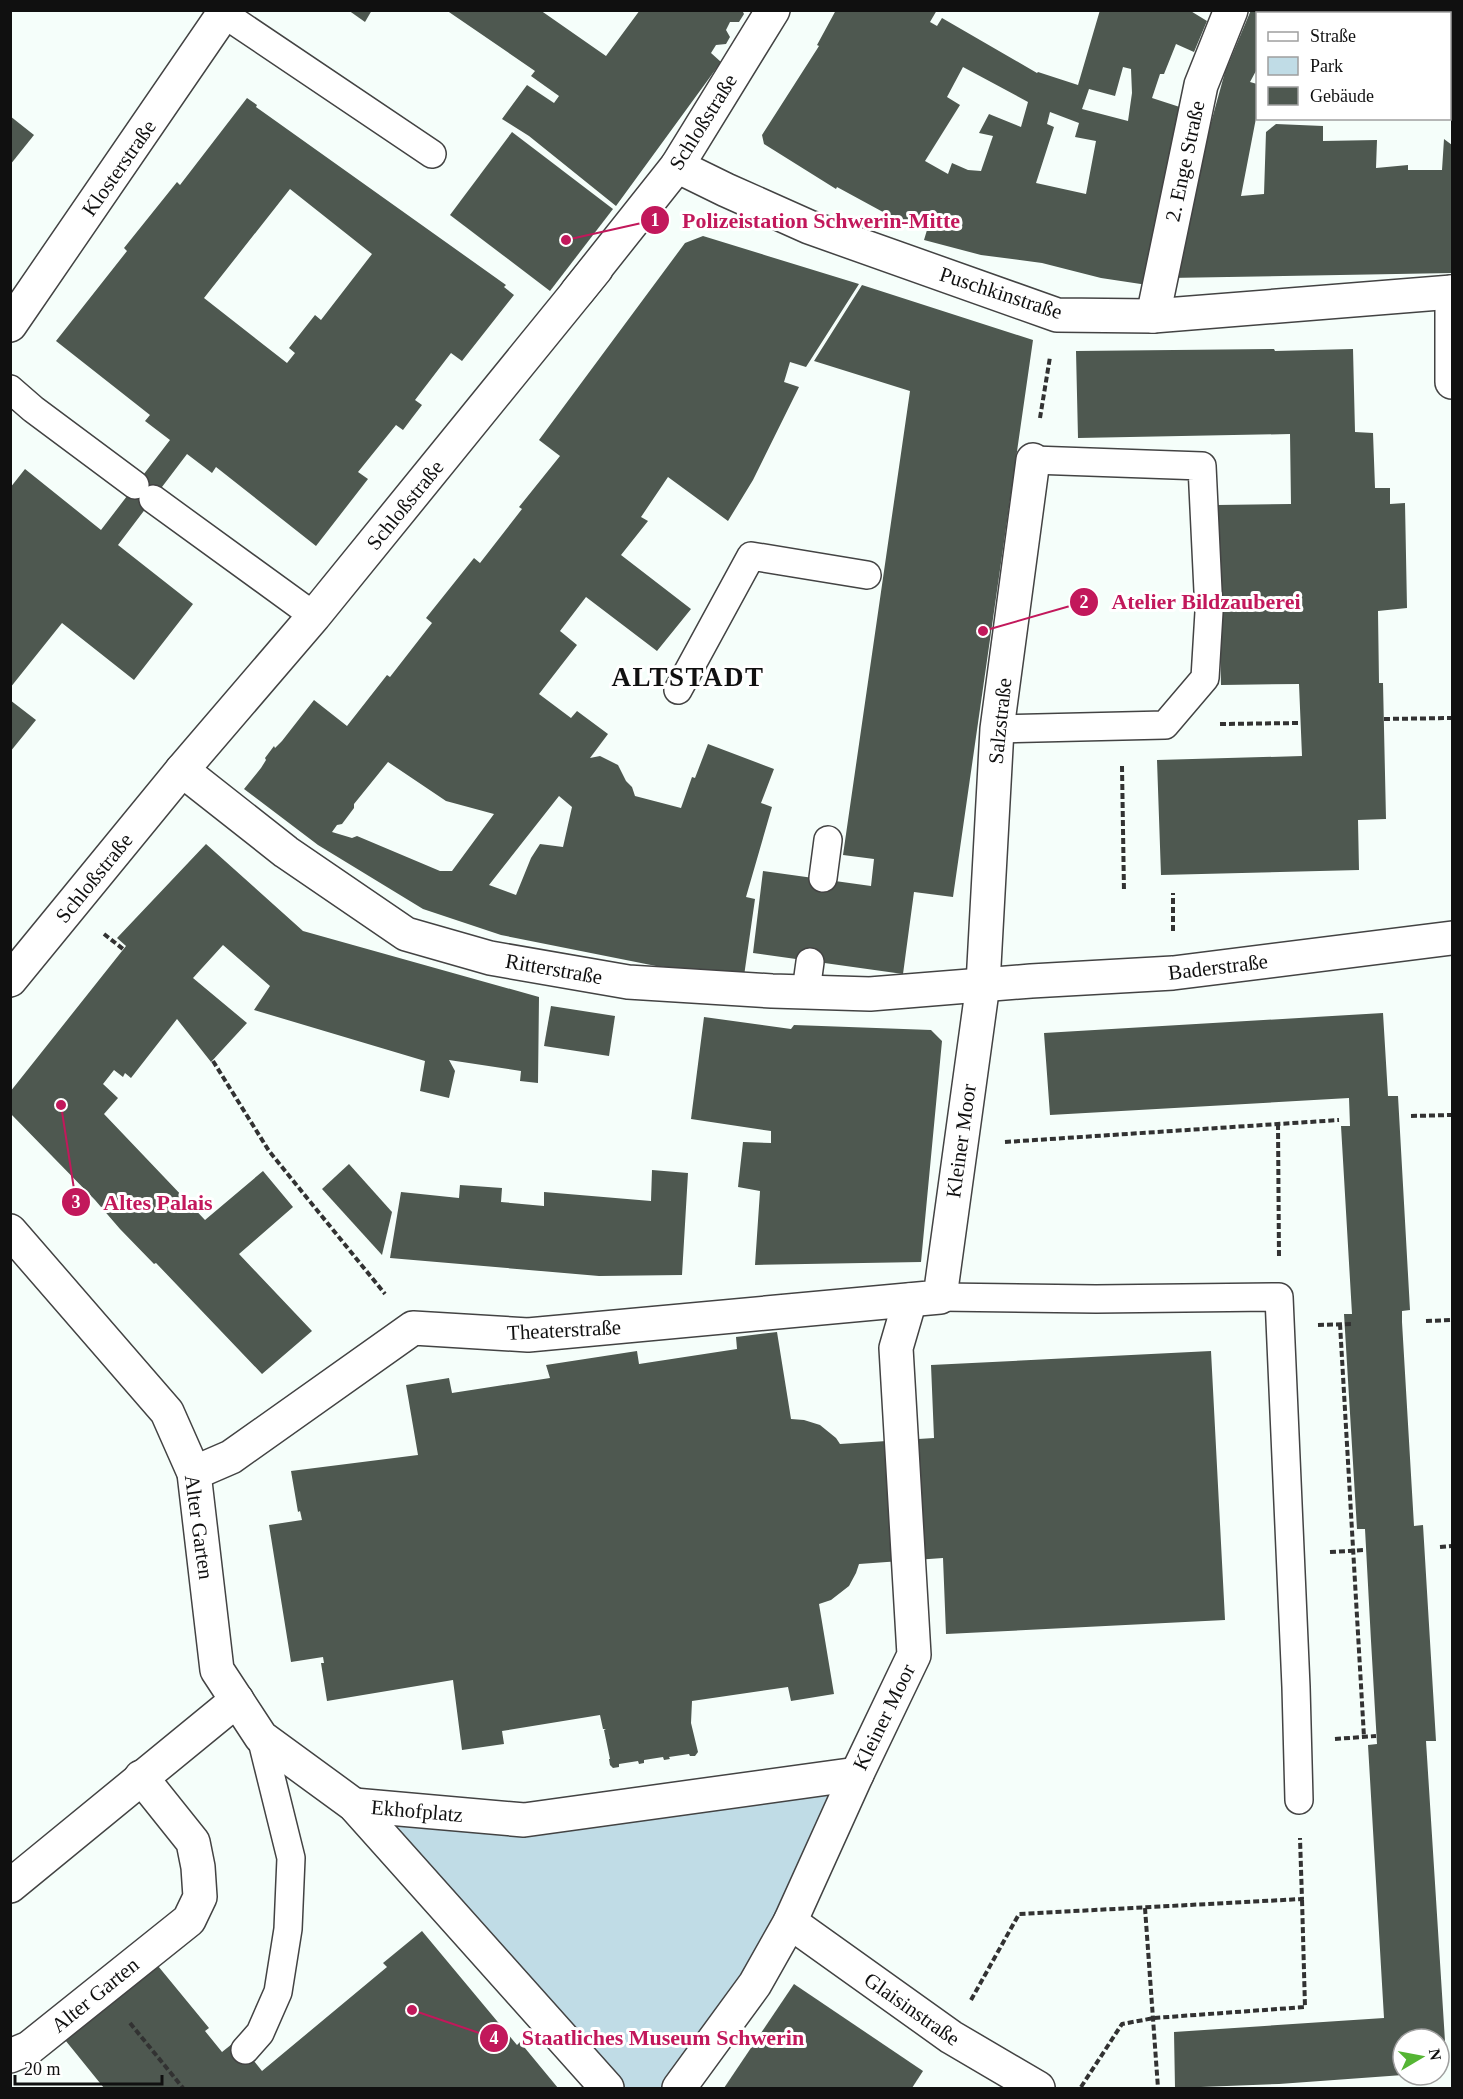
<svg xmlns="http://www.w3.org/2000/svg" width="1463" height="2099" viewBox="0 0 1463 2099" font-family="Georgia,serif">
  <rect width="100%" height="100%" fill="#f5fefa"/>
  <polygon fill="#c0dce6" points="857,1774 677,2088 607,2088 354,1805 524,1820"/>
  <g fill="#4e5850" fill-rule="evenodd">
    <polygon points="348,10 372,10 365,22"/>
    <polygon points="446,10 540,10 606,56 640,10 742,10 744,14 739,22 730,22 726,30 730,37 726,44 716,45 711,53 721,62 616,206 529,136 502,119 527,85 554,103 559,96 531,76 535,71"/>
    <path d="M 836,10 L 937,10 L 930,22 L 937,26 L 942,18 L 1037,73 L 1038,72 L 1078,85 L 1100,10 L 1189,10 L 1207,21 L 1194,52 L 1176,44 L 1164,74 L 1160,74 L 1152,98 L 1189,110 L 1154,286 L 1101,278 L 1042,263 L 981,255 L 924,240 L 927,230 L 905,224 L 837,187 L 836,189 L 764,144 L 762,135 L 819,46 L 817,45 ZM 963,67 L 1028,102 L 1021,127 L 989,114 L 979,133 L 993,136 L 981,171 L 968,170 L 952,163 L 948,174 L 925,161 L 960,105 L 947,97 ZM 1123,67 L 1131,69 L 1132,93 L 1128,121 L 1082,109 L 1089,89 L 1115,96 ZM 1050,112 L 1079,123 L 1075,137 L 1096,141 L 1086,194 L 1036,183 L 1054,127 L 1047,124 Z"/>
    <polygon points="1251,10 1288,10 1287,14 1257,14 1257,69 1250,82 1257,84 1257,113 1241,196 1264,194 1266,132 1276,124 1323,126 1323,141 1377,140 1376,168 1408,165 1408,170 1442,170 1444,139 1452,145 1452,273 1168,278 1225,72"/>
    <polygon points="1361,10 1375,10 1373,14 1365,14"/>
    <polygon points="1404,10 1452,10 1452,21 1450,21 1450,14 1413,14"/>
    <polygon points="1452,41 1452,90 1450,88 1450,46"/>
    <path d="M 247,98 L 257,105 L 256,107 L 506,285 L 504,287 L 514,295 L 462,361 L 451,353 L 415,400 L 422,405 L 412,418 L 403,430 L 396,425 L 358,472 L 368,479 L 316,546 L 216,467 L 212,473 L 187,454 L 118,545 L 193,604 L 134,680 L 62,623 L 10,688 L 10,488 L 25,469 L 101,530 L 170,440 L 145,421 L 150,415 L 56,341 L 127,251 L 124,248 L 177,182 L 180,185 ZM 290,189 L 372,254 L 321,320 L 315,315 L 289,348 L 295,353 L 287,363 L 204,298 Z"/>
    <polygon points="10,116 34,135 10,165"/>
    <polygon points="512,132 613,209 550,291 450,215"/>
    <path d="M 703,236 L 859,284 L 806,367 L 790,362 L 784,382 L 799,387 L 753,480 L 728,521 L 668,477 L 641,517 L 648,521 L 621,555 L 691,609 L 657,651 L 586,597 L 560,631 L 577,645 L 539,694 L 571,718 L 577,711 L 608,734 L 590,758 L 600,756 L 618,765 L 626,781 L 632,787 L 635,796 L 681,808 L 692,777 L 695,778 L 708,744 L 774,769 L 761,803 L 772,807 L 746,897 L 755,899 L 744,976 L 656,966 L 501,935 L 423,909 L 318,845 L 244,789 L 261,768 L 266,760 L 265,758 L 274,746 L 275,748 L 282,741 L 314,700 L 347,726 L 387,675 L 390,677 L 432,623 L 426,618 L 474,558 L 480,563 L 522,509 L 519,507 L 560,456 L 539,440 L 685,243 ZM 388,762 L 446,801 L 494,814 L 452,871 L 440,871 L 357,836 L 352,838 L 332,832 L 337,825 L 342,824 L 354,808 L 354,804 ZM 559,796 L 572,807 L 563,847 L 540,844 L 531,858 L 516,895 L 489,885 Z"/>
    <polygon points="862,285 1033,340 953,897 914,892 903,974 753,953 763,871 871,886 874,859 843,855 910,391 814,361"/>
    <polygon points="1274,349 1275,351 1353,349 1355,432 1373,433 1375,488 1390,488 1390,504 1405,503 1407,608 1378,611 1379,683 1383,683 1386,819 1358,820 1359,870 1161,875 1157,760 1302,756 1299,684 1221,685 1217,505 1291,504 1290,434 1078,438 1076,351"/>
    <polygon points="10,700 36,720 10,752"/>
    <polygon points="206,844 303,931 539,997 538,1083 520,1081 521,1071 449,1060 455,1071 449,1098 420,1091 425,1061 254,1010 270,986 223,945 193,978 247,1023 211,1062 177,1019 131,1078 125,1073 123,1077 114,1070 103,1084 118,1098 104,1114 205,1220 263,1171 293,1207 239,1254 312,1331 262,1374 156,1263 154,1264 120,1229 95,1200 10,1113 10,1092 126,946 117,938"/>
    <polygon points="551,1006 615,1016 609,1056 544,1046"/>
    <polygon points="1383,1013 1388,1096 1398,1096 1410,1310 1402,1311 1402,1322 1414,1526 1423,1525 1436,1741 1426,1741 1446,2057 1439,2064 1439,2039 1403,2039 1403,2075 1279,2084 1175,2088 1174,2032 1384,2018 1368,1745 1377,1744 1371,1641 1365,1529 1357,1529 1344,1314 1352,1314 1341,1126 1350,1126 1349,1098 1050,1115 1044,1033"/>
    <polygon points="704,1017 791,1029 794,1025 931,1030 942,1041 921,1262 755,1265 760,1191 738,1187 743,1142 771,1143 771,1131 691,1119"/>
    <polygon points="349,1164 392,1212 382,1255 322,1189"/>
    <polygon points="652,1170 688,1173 682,1275 599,1276 390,1258 401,1192 459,1198 460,1185 502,1188 501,1202 544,1206 544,1192 651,1201"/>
    <polygon points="777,1332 791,1419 804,1420 820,1425 836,1438 840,1444 934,1438 931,1365 1211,1351 1225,1620 946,1634 943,1558 859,1564 856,1573 849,1586 831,1600 819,1604 834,1694 791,1701 788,1687 692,1701 691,1723 698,1752 695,1756 690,1756 689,1754 669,1757 670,1759 664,1760 663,1757 644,1760 644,1763 639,1764 638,1761 619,1764 619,1767 613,1768 610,1765 609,1759 610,1759 604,1730 606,1729 603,1729 600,1715 502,1731 504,1744 462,1750 453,1680 327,1701 321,1663 324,1663 323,1657 291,1662 269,1525 302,1520 300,1511 298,1512 291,1471 418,1455 406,1385 449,1378 452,1393 550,1378 546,1365 637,1351 639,1364 737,1349 736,1337"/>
    <polygon points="422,1931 517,2045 520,2042 558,2088 104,2088 57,2030 149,1955 209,2028 205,2031 222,2052 237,2040 262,2071 387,1967 383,1963"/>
    <polygon points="794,1984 923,2071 912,2088 724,2088"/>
  </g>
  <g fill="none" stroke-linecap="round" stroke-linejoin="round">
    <defs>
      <g id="service">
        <polyline points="224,14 432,154"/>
        <polyline points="10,389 33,409 135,485"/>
        <polyline points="153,499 314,616"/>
        <polyline points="678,690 751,556 867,575"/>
        <polyline points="997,729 1165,725 1205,678 1209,612 1202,466 1033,460"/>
        <polyline points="823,878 828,840"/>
        <polyline points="806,991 810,962"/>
        <polyline points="940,1297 1096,1299 1279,1297 1296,1687 1299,1800"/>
        <polyline points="245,2050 260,2033 278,1992 288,1929 291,1858 261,1737"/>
      </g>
      <g id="pedestrian">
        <polyline points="677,166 726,190 809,227 1057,315 1153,316 1452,292"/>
        <polyline points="577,292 677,166 773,10"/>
        <polyline points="1452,292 1452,382"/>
        <polyline points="1153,316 1201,85 1231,10"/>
        <polyline points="10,1886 237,1700"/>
        <polyline points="10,2056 29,2048 189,1920 200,1897 198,1867 193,1842 141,1777"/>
      </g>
      <g id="minor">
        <polyline points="10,325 226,10"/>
        <polyline points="182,770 286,852 406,934 490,958 628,982 772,991 870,994 1031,981 1173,973 1452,938"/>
        <polyline points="10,980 182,770 314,616 596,269"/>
        <polyline points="10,1231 167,1412 194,1473 217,1670 261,1737 354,1805 607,2088"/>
        <polyline points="194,1473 231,1457 413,1328 528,1335 940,1297 983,984 997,729 1033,460"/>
        <polyline points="354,1805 524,1820 857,1774"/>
        <polyline points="790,1922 951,2037 1038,2088"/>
        <polyline points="679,2088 755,1984 790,1922 857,1774 914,1655 896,1348 910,1300"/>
      </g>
    </defs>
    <use href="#service" stroke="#434343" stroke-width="30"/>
    <use href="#pedestrian" stroke="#434343" stroke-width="36"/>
    <use href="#minor" stroke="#434343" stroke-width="36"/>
    <g stroke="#323232" stroke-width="4" stroke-dasharray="6 3" stroke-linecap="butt">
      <polyline points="1040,418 1050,357"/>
      <polyline points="1384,719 1452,718"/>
      <polyline points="1220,724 1300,723"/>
      <polyline points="1122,766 1124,892"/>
      <polyline points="1173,931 1173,893"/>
      <polyline points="104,934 123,949"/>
      <polyline points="213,1061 269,1151 385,1294"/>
      <polyline points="1411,1116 1452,1115"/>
      <polyline points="1278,1124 1279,1258"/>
      <polyline points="1005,1142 1339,1120"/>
      <polyline points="1426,1321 1452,1320"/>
      <polyline points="1340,1324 1364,1737"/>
      <polyline points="1318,1325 1351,1324"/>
      <polyline points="1440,1547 1452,1546"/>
      <polyline points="1330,1552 1365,1550"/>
      <polyline points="1335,1739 1376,1736"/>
      <polyline points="1145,1908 1158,2088"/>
      <polyline points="971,2000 1019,1914 1302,1899 1300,1838"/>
      <polyline points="130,2023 183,2088"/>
      <polyline points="1081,2087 1122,2024 1154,2018 1305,2007 1302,1899"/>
    </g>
    <use href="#service" stroke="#fff" stroke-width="27"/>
    <use href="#pedestrian" stroke="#fff" stroke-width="33"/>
    <use href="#minor" stroke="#fff" stroke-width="33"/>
  </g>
  <g text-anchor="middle" stroke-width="6" stroke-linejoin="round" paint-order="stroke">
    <g font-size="21" fill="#101010" stroke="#fff">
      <text transform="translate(703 122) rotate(-58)" y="7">Schloßstraße</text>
      <text transform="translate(1185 161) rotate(-78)" y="7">2. Enge Straße</text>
      <text transform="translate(119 168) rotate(-55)" y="7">Klosterstraße</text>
      <text transform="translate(1001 293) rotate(18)" y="7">Puschkinstraße</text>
      <text transform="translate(405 505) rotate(-51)" y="7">Schloßstraße</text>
      <text transform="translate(1000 721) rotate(-84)" y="7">Salzstraße</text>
      <text transform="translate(94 878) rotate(-51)" y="7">Schloßstraße</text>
      <text transform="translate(1218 967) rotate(-7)" y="7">Baderstraße</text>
      <text transform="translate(554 969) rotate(10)" y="7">Ritterstraße</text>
      <text transform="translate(961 1141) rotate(-82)" y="7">Kleiner Moor</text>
      <text transform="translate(564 1330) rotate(-3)" y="7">Theaterstraße</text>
      <text transform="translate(199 1527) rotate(82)" y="7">Alter Garten</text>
      <text transform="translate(884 1717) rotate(-64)" y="7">Kleiner Moor</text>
      <text transform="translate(417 1811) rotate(5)" y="7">Ekhofplatz</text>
      <text transform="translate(95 1995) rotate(-39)" y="7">Alter Garten</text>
      <text transform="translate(912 2009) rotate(35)" y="7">Glaisinstraße</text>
    </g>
    <g font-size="27" font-weight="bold" letter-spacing="1.5" fill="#101010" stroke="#fff">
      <text x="688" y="686">ALTSTADT</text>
    </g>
  </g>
  <path fill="none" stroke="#c2185b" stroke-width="2" d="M566 240L655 220M983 631L1084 602M61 1105L76 1202M412 2010L494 2038"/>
  <g fill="#c2185b" stroke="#fff" stroke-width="2">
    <circle cx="566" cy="240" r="6"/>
    <circle cx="983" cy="631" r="6"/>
    <circle cx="61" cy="1105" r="6"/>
    <circle cx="412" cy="2010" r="6"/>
    <circle cx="655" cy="220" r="15"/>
    <circle cx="1084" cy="602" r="15"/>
    <circle cx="76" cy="1202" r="15"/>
    <circle cx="494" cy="2038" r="15"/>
  </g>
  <g font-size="18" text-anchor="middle" font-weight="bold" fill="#fff">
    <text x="655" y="226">1</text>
    <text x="1084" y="608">2</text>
    <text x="76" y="1208">3</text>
    <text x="494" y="2044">4</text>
  </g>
  <g font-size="22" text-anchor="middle" font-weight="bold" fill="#c2185b" stroke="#fff" stroke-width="6" stroke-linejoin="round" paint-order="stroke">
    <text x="821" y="228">Polizeistation Schwerin-Mitte</text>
    <text x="1206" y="609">Atelier Bildzauberei</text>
    <text x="158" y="1210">Altes Palais</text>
    <text x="663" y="2045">Staatliches Museum Schwerin</text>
  </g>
  <rect width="1463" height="2099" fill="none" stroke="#101010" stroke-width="24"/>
  <rect x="1256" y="12" width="195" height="108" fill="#ffffff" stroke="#9f9f9f" stroke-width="1.5"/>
  <rect x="1268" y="32" width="30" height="9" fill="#ffffff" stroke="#9f9f9f" stroke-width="1.5"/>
  <text x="1310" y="42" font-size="18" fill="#101010">Straße</text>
  <rect x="1268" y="57" width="30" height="18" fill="#c0dce6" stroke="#9f9f9f" stroke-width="1.5"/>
  <text x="1310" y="72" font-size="18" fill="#101010">Park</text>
  <rect x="1268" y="87" width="30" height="18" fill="#4e5850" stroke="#9f9f9f" stroke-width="1.5"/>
  <text x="1310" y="102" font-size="18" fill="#101010">Gebäude</text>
  <g transform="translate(1421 2057) rotate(80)"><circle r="28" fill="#ffffff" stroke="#9f9f9f" stroke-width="1.5"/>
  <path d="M0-4.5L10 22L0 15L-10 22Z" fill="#55b534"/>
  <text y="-9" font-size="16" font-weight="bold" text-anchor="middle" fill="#101010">N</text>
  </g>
  <path d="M15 2075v9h147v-9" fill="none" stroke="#101010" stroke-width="3"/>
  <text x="24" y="2075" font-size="18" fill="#101010" stroke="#ffffff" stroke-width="4.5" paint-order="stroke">20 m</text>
</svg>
